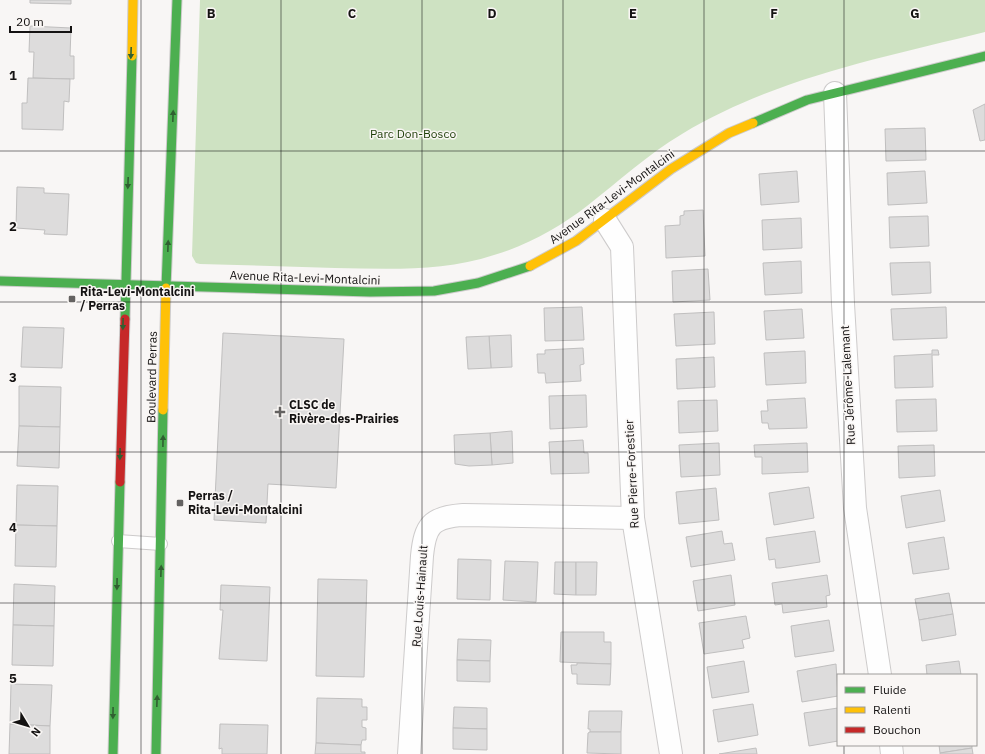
<svg xmlns="http://www.w3.org/2000/svg" width="985" height="754" viewBox="0 0 985 754" font-family="'IBM Plex Sans',sans-serif">
  <rect width="100%" height="100%" fill="#f8f6f5"/>
  <path fill="#cee2c2" d="M 200,0 L 985,0 L 985,32 C 881,58 775,78 682,134 C 647,155 619,181 587,206 C 560,227 528,245 494,255 C 442,272 389,269 335,268 C 290,267 245,265 200,264 L 196,263 L 192,256 Z"/>
  <g fill="#dddcdc" stroke="#c0bfbf">
    <polygon points="30,0 71,0 71,4 30,3"/>
    <polygon points="30,26 71,28 70,56 74,56 74,79 33,78 34,52 29,52"/>
    <polygon points="28,78 70,79 69,102 64,101 63,130 22,129 22,103 27,103"/>
    <polygon points="985,104 985,140 980,141 973,110"/>
    <polygon points="925,128 926,160 886,161 885,129"/>
    <polygon points="797,171 799,202 761,205 759,174"/>
    <polygon points="925,171 927,203 888,205 887,173"/>
    <polygon points="17,187 44,188 44,193 69,194 67,235 44,234 45,230 16,228"/>
    <polygon points="703,210 705,256 666,258 665,226 680,225 680,216 684,215 684,211"/>
    <polygon points="928,216 929,246 890,248 889,217"/>
    <polygon points="801,218 802,248 763,250 762,220"/>
    <polygon points="801,261 802,293 765,295 763,263"/>
    <polygon points="930,262 931,293 892,295 890,263"/>
    <polygon points="708,269 710,300 673,302 672,271"/>
    <polygon points="582,307 584,340 545,341 544,308"/>
    <polygon points="946,307 947,338 893,340 891,309"/>
    <polygon points="802,309 804,338 766,340 764,311"/>
    <polygon points="714,312 715,344 676,346 674,314"/>
    <polygon points="23,327 64,328 62,368 21,367"/>
    <polygon points="223,333 344,339 336,488 268,484 266,523 214,520"/>
    <polygon points="511,335 512,367 491,368 489,336"/>
    <polygon points="489,336 491,368 468,369 466,337"/>
    <polygon points="583,348 584,364 580,365 581,381 546,383 545,373 538,373 537,354 545,354 545,350"/>
    <polygon points="932,350 938,350 939,355 932,355 933,387 895,388 894,356 932,354"/>
    <polygon points="805,351 806,383 766,385 764,353"/>
    <polygon points="714,357 715,387 677,389 676,359"/>
    <polygon points="19,386 61,387 60,427 19,426"/>
    <polygon points="586,395 587,427 550,429 549,396"/>
    <polygon points="805,398 807,428 769,429 768,423 762,423 761,411 768,411 767,400"/>
    <polygon points="936,399 937,431 897,432 896,400"/>
    <polygon points="717,400 718,431 679,433 678,401"/>
    <polygon points="19,426 60,427 59,468 17,466"/>
    <polygon points="512,431 513,463 492,465 490,433"/>
    <polygon points="490,433 492,465 469,466 455,464 454,435"/>
    <polygon points="583,440 584,453 588,453 589,473 551,474 549,442"/>
    <polygon points="719,443 720,475 681,477 679,445"/>
    <polygon points="807,443 808,472 762,474 762,457 755,457 754,445"/>
    <polygon points="934,445 935,476 899,478 898,446"/>
    <polygon points="17,485 58,486 57,526 16,525"/>
    <polygon points="809,487 814,518 774,525 769,493"/>
    <polygon points="716,488 719,520 679,524 676,492"/>
    <polygon points="940,490 945,521 906,528 901,496"/>
    <polygon points="16,525 57,526 56,567 15,566"/>
    <polygon points="722,531 724,544 732,543 735,560 691,567 686,537"/>
    <polygon points="815,531 820,562 780,568 776,568 775,559 769,560 766,538"/>
    <polygon points="944,537 949,569 913,574 908,543"/>
    <polygon points="458,559 491,560 490,600 457,599"/>
    <polygon points="505,561 538,562 536,602 503,600"/>
    <polygon points="555,562 576,562 576,595 554,594"/>
    <polygon points="576,562 597,562 596,595 576,595"/>
    <polygon points="731,575 735,605 698,611 693,581"/>
    <polygon points="827,575 830,595 826,596 827,607 783,613 782,604 775,605 772,583"/>
    <polygon points="318,579 367,580 364,677 316,676"/>
    <polygon points="14,584 55,586 54,626 13,625"/>
    <polygon points="221,585 270,587 267,661 219,659 223,610 220,610"/>
    <polygon points="949,593 953,614 919,620 915,599"/>
    <polygon points="953,614 956,635 922,641 919,620"/>
    <polygon points="746,616 750,638 742,640 744,648 704,654 699,623"/>
    <polygon points="829,620 834,651 795,657 791,626"/>
    <polygon points="13,625 54,626 53,666 12,665"/>
    <polygon points="561,632 604,632 604,642 611,642 611,664 560,662"/>
    <polygon points="458,639 491,640 490,661 457,660"/>
    <polygon points="457,660 490,661 490,682 457,681"/>
    <polygon points="744,661 749,692 712,698 707,667"/>
    <polygon points="959,661 961,675 927,675 926,665"/>
    <polygon points="577,663 611,664 610,685 577,684 577,674 572,674 571,665 577,665"/>
    <polygon points="836,664 838,696 802,702 797,671"/>
    <polygon points="11,684 52,685 50,726 10,724"/>
    <polygon points="317,698 362,699 362,707 367,707 367,720 362,720 362,727 366,728 366,740 362,740 361,745 316,743"/>
    <polygon points="753,704 758,735 718,742 713,710"/>
    <polygon points="454,707 487,708 487,729 453,728"/>
    <polygon points="838,708 838,741 809,746 804,713"/>
    <polygon points="589,711 622,711 621,732 590,732 590,729 588,729"/>
    <polygon points="10,724 50,726 50,754 9,754"/>
    <polygon points="220,724 268,725 267,754 222,754 222,748 219,749"/>
    <polygon points="453,728 487,729 487,750 453,749"/>
    <polygon points="590,732 621,732 621,754 587,753 588,733"/>
    <polygon points="316,743 361,745 361,752 365,752 365,754 315,754"/>
    <polygon points="939,745 972,745 972,748 940,753"/>
    <polygon points="756,748 757,754 719,754"/>
    <polygon points="972,748 973,754 940,754 940,753"/>
  </g>
  <g fill="none" stroke-linecap="round" stroke-linejoin="round">
    <defs>
      <polyline id="lane" points="118,541 161,544"/>
      <g id="street">
        <polyline points="835,93 843,304 855,508 880,675"/>
        <polyline points="605,220 622,247 633,518 671,754"/>
        <polyline points="891,745 892,754"/>
        <path d="M 409,754 L 422,556 C 425,526 431,517 463,515 L 633,518"/>
      </g>
      <g id="fast">
        <polyline points="753,123 807,100 985,56"/>
        <polyline points="0,281 370,292 434,291 478,283 530,266"/>
        <polyline points="166,288 177,0"/>
        <polyline points="125,319 132,56"/>
        <polyline points="113,754 120,482"/>
        <polyline points="156,754 163,410"/>
      </g>
      <g id="slow">
        <polyline points="132,56 133,0"/>
        <polyline points="530,266 576,241 671,169 729,133 753,123"/>
        <polyline points="163,410 166,288"/>
      </g>
      <polyline id="jam" points="120,482 125,319"/>
    </defs>
    <use href="#lane" stroke="#cdcbcb" stroke-width="14"/>
    <use href="#street" stroke="#cdcbcb" stroke-width="24"/>
    <use href="#fast" stroke="#cdcbcb" stroke-width="11"/>
    <use href="#slow" stroke="#cdcbcb" stroke-width="11"/>
    <use href="#jam" stroke="#cdcbcb" stroke-width="11"/>
    <use href="#lane" stroke="#fefefe" stroke-width="12"/>
    <use href="#street" stroke="#fefefe" stroke-width="22"/>
    <use href="#fast" stroke="#4caf50" stroke-width="9"/>
    <use href="#slow" stroke="#ffc107" stroke-width="9"/>
    <use href="#jam" stroke="#c62828" stroke-width="9"/>
  </g>
  <defs><path id="oneway-solid" d="M-6-.8H1V-3.2L6.5 0L1 3.2V.8H-6Z"/></defs>
  <g fill="#306031">
    <use href="#oneway-solid" transform="translate(131 53) rotate(92)"/>
    <use href="#oneway-solid" transform="translate(173 116) rotate(-88)"/>
    <use href="#oneway-solid" transform="translate(128 183) rotate(92)"/>
    <use href="#oneway-solid" transform="translate(168 246) rotate(-88)"/>
    <use href="#oneway-solid" transform="translate(123 324) rotate(91)"/>
    <use href="#oneway-solid" transform="translate(163 441) rotate(-89)"/>
    <use href="#oneway-solid" transform="translate(120 454) rotate(91)"/>
    <use href="#oneway-solid" transform="translate(161 571) rotate(-88)"/>
    <use href="#oneway-solid" transform="translate(117 584) rotate(91)"/>
    <use href="#oneway-solid" transform="translate(157 701) rotate(-88)"/>
    <use href="#oneway-solid" transform="translate(113 713) rotate(91)"/>
  </g>
  <path fill="none" stroke="#141212" stroke-width="1" stroke-opacity="0.55" d="M 141,0 L 141,754M 281,0 L 281,754M 422,0 L 422,754M 563,0 L 563,754M 704,0 L 704,754M 844,0 L 844,675M 0,151 L 985,151M 0,302 L 985,302M 0,452 L 985,452M 0,603 L 985,603M 844,745 L 844,754"/>
  <g fill="#646261" stroke="#f9f6f4" stroke-width="1.5">
    <rect x="68" y="295" width="8" height="8" rx="2"/>
    <path d="M278 406h4v4h4v4h-4v4h-4v-4h-4v-4h4z"/>
    <rect x="176" y="499" width="8" height="8" rx="2"/>
  </g>
  <g text-anchor="middle" stroke-width="3" stroke-linejoin="round" paint-order="stroke">
    <g font-size="12" fill="#1c3d06" stroke="#f9f6f4">
      <text x="413" y="138">Parc Don-Bosco</text>
    </g>
    <g font-size="12" fill="#141212" stroke="#f9f6f4">
      <text transform="translate(612 197) rotate(-36)" y="4">Avenue Rita-Levi-Montalcini</text>
      <text transform="translate(305 278) rotate(2)" y="4">Avenue Rita-Levi-Montalcini</text>
      <text transform="translate(152 377) rotate(-89)" y="4">Boulevard Perras</text>
      <text transform="translate(848 385) rotate(-93)" y="4">Rue Jérôme-Lalemant</text>
      <text transform="translate(632 474) rotate(-93)" y="4">Rue Pierre-Forestier</text>
      <text transform="translate(420 596) rotate(-86)" y="4">Rue Louis-Hainault</text>
    </g>
    <g font-size="12" font-weight="bold" fill="#141212" stroke="#f9f6f4" text-anchor="start">
      <text x="80" y="296">Rita-Levi-Montalcini<tspan x="80" dy="14">/ Perras</tspan></text>
      <text x="289" y="409">CLSC de<tspan x="289" dy="14">Rivère-des-Prairies</tspan></text>
      <text x="188" y="500">Perras /<tspan x="188" dy="14">Rita-Levi-Montalcini</tspan></text>
    </g>
  </g>
  <g font-size="13" text-anchor="middle" font-weight="bold" fill="#141212" stroke="#f9f6f4" stroke-width="3" stroke-linejoin="round" paint-order="stroke">
    <text x="211" y="18">B</text>
    <text x="352" y="18">C</text>
    <text x="492" y="18">D</text>
    <text x="633" y="18">E</text>
    <text x="774" y="18">F</text>
    <text x="915" y="18">G</text>
    <text x="13" y="80">1</text>
    <text x="13" y="231">2</text>
    <text x="13" y="382">3</text>
    <text x="13" y="532">4</text>
    <text x="13" y="683">5</text>
  </g>
  <rect x="837" y="674" width="140" height="72" fill="#f9f6f4" stroke="#9d9b9a"/>
  <rect x="845" y="687" width="20" height="6" fill="#4caf50" stroke="#9d9b9a"/>
  <text x="873" y="694" font-size="12" fill="#141212">Fluide</text>
  <rect x="845" y="707" width="20" height="6" fill="#ffc107" stroke="#9d9b9a"/>
  <text x="873" y="714" font-size="12" fill="#141212">Ralenti</text>
  <rect x="845" y="727" width="20" height="6" fill="#c62828" stroke="#9d9b9a"/>
  <text x="873" y="734" font-size="12" fill="#141212">Bouchon</text>
  <g transform="translate(28 726) rotate(128)" stroke="#f9f6f4" stroke-width="3" paint-order="stroke">
  <path d="M0-3L7 15L0 10L-7 15Z" fill="#141212"/>
  <text y="-6" font-size="11" font-weight="bold" text-anchor="middle" fill="#141212">N</text>
  </g>
  <path d="M10 26v6h61v-6" fill="none" stroke="#141212" stroke-width="2"/>
  <text x="16" y="26" font-size="12" fill="#141212" stroke="#f9f6f4" stroke-width="3" paint-order="stroke">20 m</text>
</svg>
